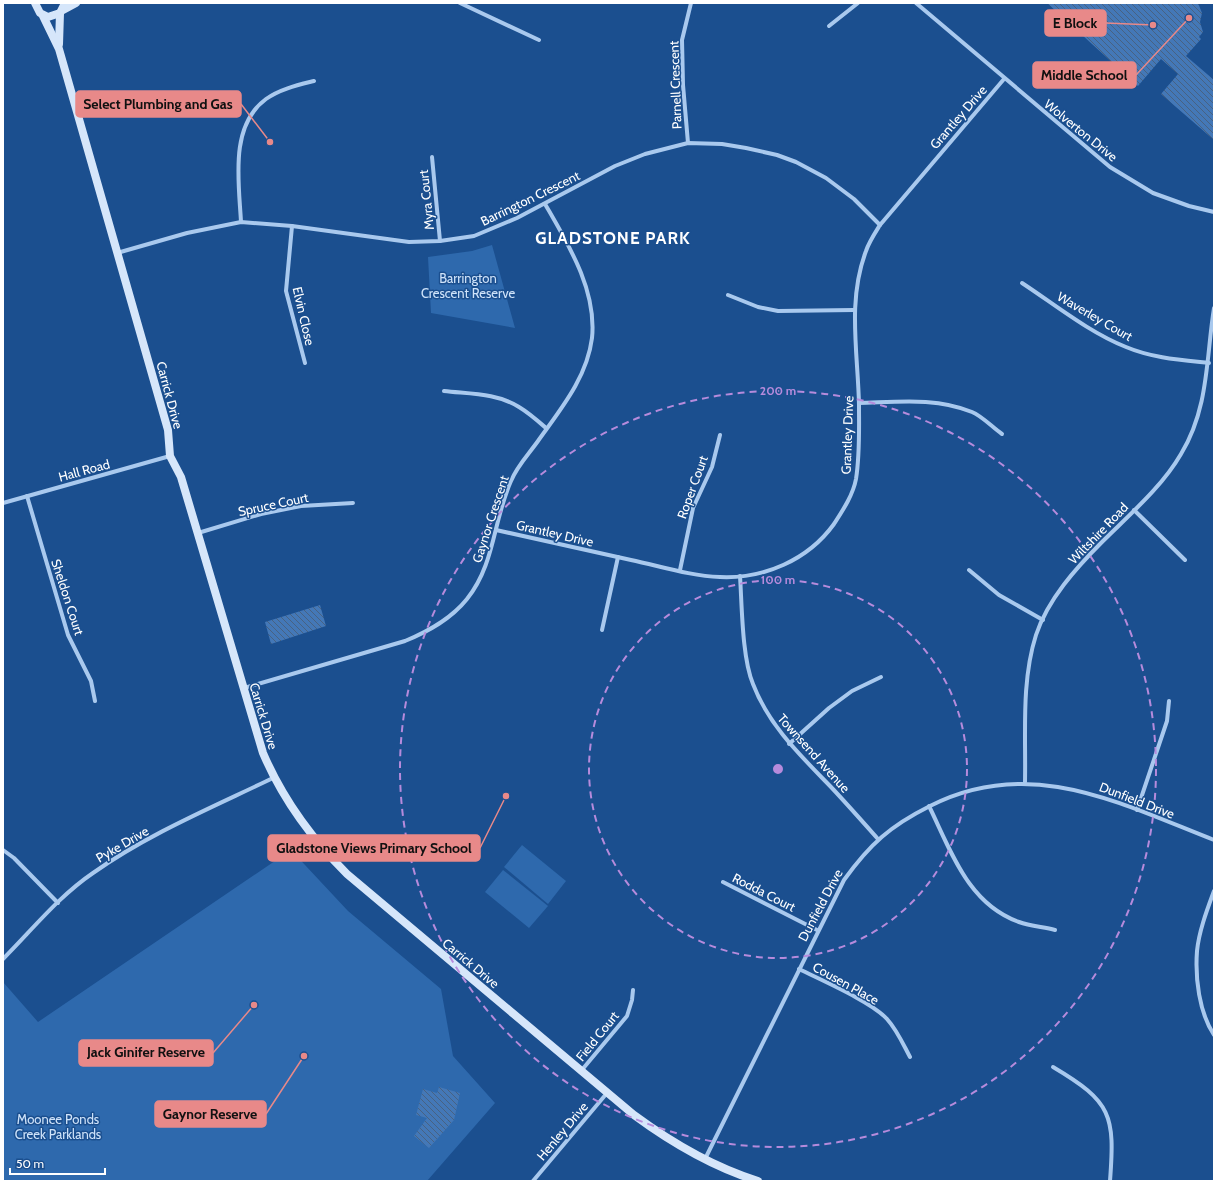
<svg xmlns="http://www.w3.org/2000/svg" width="1217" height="1184" viewBox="0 0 1217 1184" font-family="Cabin,sans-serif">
  <defs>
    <pattern id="building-back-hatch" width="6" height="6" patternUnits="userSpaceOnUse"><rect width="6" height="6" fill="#4478b7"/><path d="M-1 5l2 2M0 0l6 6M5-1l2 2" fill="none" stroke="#486282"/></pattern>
  </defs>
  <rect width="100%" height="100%" fill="#1b4f8f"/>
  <g fill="#2e69ad">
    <polygon points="492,245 515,328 431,313 428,257 472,251"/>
    <polygon points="522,845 566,881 548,904 504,867"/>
    <polygon points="291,850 348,911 441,989 453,1056 495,1103 427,1181 3,1181 3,982 38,1022"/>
    <polygon points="503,870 548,906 529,928 485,892"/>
  </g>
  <g fill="url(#building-back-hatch)">
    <polygon points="1047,3 1198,3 1202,13 1200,22 1203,32 1199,37 1201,39 1186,56 1214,80 1214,140 1161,94 1178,74 1161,59 1138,86"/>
    <polygon points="320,605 326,626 271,644 265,622"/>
    <polygon points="439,1087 460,1093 454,1120 429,1148 414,1136 427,1118 416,1115 423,1089 437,1093"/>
  </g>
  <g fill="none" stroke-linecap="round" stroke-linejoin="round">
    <g stroke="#a9c9ee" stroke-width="4">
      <polyline points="460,3 539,40"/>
      <polyline points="916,3 1110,167 1153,193 1189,206 1214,212"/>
      <polyline points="829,26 858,3"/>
      <polyline points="688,143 683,85 682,40 691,3"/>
      <polyline points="432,157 440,241"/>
      <path d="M 241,222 C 239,183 229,126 266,99 C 280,89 298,85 314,81"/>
      <polyline points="292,226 286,291 305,363"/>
      <polyline points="117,253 187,233 241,222 292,226 409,242 440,241 474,236 517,218 615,166 645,154 688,143 722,144 746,148 777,155 796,162 826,178 854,199 880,225"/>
      <path d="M 1022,283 C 1054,304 1090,333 1126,347 C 1152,358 1181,360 1209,363"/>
      <polyline points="728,295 758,307 778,311 854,310"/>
      <path d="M 444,391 C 469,394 497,393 519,407 C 529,413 538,421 546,428"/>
      <path d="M 859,403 C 897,402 936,397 972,412 C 982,416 992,427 1002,434"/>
      <polyline points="27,496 68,635 91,681 95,701"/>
      <polyline points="3,503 170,456"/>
      <polyline points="1134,510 1185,560"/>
      <path d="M 496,530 C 541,540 586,550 631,560 C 660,566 690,576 720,577 C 764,579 808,560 834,524 C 843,510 853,495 856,479 C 860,454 859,429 859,405 C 858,353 847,301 866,251 C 869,242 875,233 880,225 L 1004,79"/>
      <polyline points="198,533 261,514 301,506 353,503"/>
      <polyline points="680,570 693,508 712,467 720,435"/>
      <polyline points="969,570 999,595 1043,620"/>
      <path d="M 740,576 C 742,606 742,658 753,684 C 769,726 801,756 831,787 C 847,804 862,821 878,839"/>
      <polyline points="602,630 618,557"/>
      <path d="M 244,688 L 405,641 C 429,631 451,619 467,599 C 495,564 493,521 511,481 C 517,466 528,455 538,441 C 560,410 587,378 592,338 C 597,290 568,244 545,204"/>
      <polyline points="789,744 829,708 852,691 881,677"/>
      <path d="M 1025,782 C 1026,734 1021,682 1036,635 C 1048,599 1076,568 1102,542 C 1129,515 1162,487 1181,454 C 1209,408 1206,358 1214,308"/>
      <path d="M 929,806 C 951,851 968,904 1019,922 C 1030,926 1043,927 1055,930"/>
      <polyline points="1137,810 1167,721 1169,701"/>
      <polyline points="3,850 14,858 58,903"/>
      <polyline points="723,882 817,930"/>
      <path d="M 1214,891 C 1207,910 1199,931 1197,951 C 1195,978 1199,1012 1214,1035"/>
      <path d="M 3,959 C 32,930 59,896 93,873 C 148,834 213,807 273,778"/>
      <path d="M 799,969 C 821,980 872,1002 887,1019 C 897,1030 903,1044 910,1057"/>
      <path d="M 1053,1067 C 1112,1102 1115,1115 1110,1181"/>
      <polyline points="581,1071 627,1016 632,1000 633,990"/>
      <path d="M 705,1159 L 844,880 C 870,844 890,826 930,806 C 1030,755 1119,803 1214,840"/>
      <polyline points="533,1181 607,1093"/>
    </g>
    <g stroke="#d6e6fa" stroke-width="8">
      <polyline points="35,3 40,13 48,17 60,13 65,3"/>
      <polyline points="63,10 76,3"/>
      <path d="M 43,16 L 59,49 L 168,430 L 170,456 L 181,477 L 263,753 C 283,800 311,838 347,874 L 634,1115 C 672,1143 713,1167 758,1181"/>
      <polyline points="59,44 60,13"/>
    </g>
  </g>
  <g fill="none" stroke="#b68bdc" stroke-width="2" stroke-dasharray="7 5">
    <circle cx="778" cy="769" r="189"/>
    <circle cx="778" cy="769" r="378"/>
  </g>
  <g text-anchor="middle" stroke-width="3" stroke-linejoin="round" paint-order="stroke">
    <g font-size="13" fill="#fff" stroke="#1b4f8f">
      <text transform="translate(675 85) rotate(-92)" y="5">Parnell Crescent</text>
      <text transform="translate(958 117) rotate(-49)" y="5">Grantley Drive</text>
      <text transform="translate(1081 130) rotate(39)" y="5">Wolverton Drive</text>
      <text transform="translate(530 198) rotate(-26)" y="5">Barrington Crescent</text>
      <text transform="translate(426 200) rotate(-96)" y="5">Myra Court</text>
      <text transform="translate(304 316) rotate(77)" y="5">Elvin Close</text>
      <text transform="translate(1095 316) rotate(30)" y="5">Waverley Court</text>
      <text transform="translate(170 395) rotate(75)" y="5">Carrick Drive</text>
      <text transform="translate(847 435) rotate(-88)" y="5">Grantley Drive</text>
      <text transform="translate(84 470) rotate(-15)" y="5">Hall Road</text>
      <text transform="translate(692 487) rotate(-70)" y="5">Roper Court</text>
      <text transform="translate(273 504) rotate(-12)" y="5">Spruce Court</text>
      <text transform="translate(490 519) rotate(-72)" y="5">Gaynor Crescent</text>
      <text transform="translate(555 533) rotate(13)" y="5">Grantley Drive</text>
      <text transform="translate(1098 533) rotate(-46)" y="5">Wiltshire Road</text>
      <text transform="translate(68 597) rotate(72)" y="5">Sheldon Court</text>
      <text transform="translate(264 716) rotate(73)" y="5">Carrick Drive</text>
      <text transform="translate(814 753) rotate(48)" y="5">Townsend Avenue</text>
      <text transform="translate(1137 800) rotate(21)" y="5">Dunfield Drive</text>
      <text transform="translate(122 844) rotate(-30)" y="5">Pyke Drive</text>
      <text transform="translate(764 892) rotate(27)" y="5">Rodda Court</text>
      <text transform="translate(820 905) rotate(-62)" y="5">Dunfield Drive</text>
      <text transform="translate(471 963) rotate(40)" y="5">Carrick Drive</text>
      <text transform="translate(846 983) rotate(29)" y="5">Cousen Place</text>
      <text transform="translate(597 1036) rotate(-51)" y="5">Field Court</text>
      <text transform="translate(562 1131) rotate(-50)" y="5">Henley Drive</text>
    </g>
    <g font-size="13" fill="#cfe3fa" stroke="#1b4f8f">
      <text x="468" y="283">Barrington<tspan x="468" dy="15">Crescent Reserve</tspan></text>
      <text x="58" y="1124">Moonee Ponds<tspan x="58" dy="15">Creek Parklands</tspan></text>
    </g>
    <g font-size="17" font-weight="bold" letter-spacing="1" fill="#fff" stroke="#1b4f8f">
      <text x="613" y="244">GLADSTONE PARK</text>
    </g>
  </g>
  <circle cx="778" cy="769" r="6" fill="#b68bdc" stroke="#1b4f8f" stroke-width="2"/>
  <g font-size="12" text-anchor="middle" font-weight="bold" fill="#b68bdc" stroke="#1b4f8f" stroke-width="3" stroke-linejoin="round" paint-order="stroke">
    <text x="778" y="395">200 m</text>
    <text x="778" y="584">100 m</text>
  </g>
  <path fill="none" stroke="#e88989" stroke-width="1.5" d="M1153 25L1106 23M1189 18L1136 75M270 142L241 104M506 796L480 848M254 1005L213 1053M304 1056L266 1114"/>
  <g fill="#e88989" stroke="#1b4f8f" stroke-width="1.5">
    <circle cx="1153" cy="25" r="4"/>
    <circle cx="1189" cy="18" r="4"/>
    <circle cx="270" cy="142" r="4"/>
    <circle cx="506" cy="796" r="4"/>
    <circle cx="254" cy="1005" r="4"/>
    <circle cx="304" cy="1056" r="4"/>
  </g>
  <g fill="#e88989" stroke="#e88989" stroke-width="1.5">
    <rect x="1045" y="10" width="61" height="26" rx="4"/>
    <rect x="1033" y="62" width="103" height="26" rx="4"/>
    <rect x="76" y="91" width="165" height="26" rx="4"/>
    <rect x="268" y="835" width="212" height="26" rx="4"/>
    <rect x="79" y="1040" width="134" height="26" rx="4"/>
    <rect x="155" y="1101" width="111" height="26" rx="4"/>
  </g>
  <g font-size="14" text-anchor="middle" font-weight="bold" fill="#111">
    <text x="1075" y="28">E Block</text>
    <text x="1084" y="80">Middle School</text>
    <text x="158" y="109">Select Plumbing and Gas</text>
    <text x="374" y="853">Gladstone Views Primary School</text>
    <text x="146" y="1057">Jack Ginifer Reserve</text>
    <text x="210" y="1119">Gaynor Reserve</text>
  </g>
  <rect width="1217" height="1184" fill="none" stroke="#ffffff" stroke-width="8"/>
  <path d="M10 1168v6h95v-6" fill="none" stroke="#ffffff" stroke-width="2"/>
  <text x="16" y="1168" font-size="12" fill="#ffffff" stroke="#1b4f8f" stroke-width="3" paint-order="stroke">50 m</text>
</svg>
